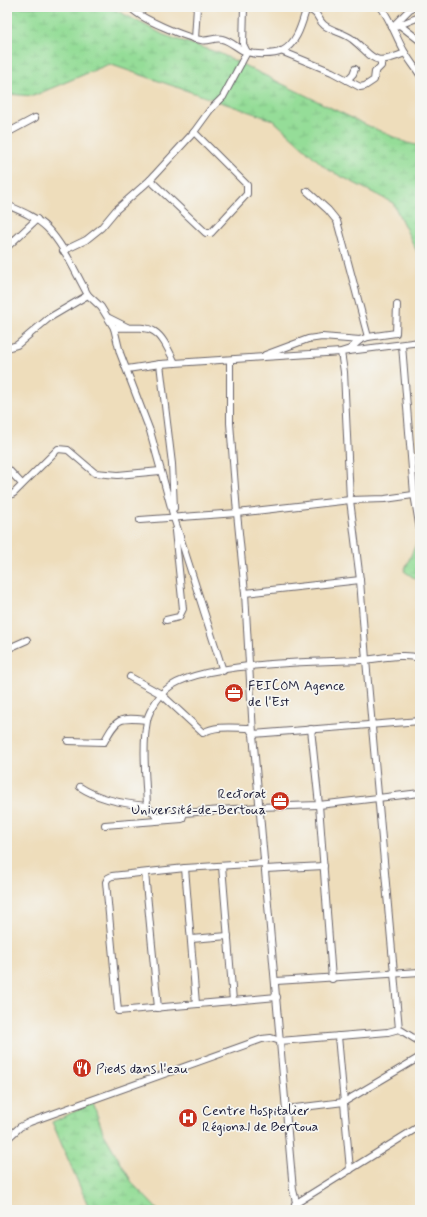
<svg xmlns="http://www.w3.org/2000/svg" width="427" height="1217" viewBox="0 0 427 1217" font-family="Mynerve,sans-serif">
  <defs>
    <pattern id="wetland-marsh" width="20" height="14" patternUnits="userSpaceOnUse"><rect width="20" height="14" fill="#95dd98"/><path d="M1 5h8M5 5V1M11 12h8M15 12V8" fill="none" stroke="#80bd84"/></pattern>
  </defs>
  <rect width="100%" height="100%" fill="#f6f6f2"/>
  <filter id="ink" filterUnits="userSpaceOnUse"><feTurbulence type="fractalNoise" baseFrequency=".025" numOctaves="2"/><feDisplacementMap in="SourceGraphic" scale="8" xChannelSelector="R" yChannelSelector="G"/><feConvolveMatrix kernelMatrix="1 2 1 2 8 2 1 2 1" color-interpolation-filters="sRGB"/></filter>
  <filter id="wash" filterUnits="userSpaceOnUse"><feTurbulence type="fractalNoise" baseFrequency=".012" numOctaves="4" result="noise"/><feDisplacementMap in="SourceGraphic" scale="16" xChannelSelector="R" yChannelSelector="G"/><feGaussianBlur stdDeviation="0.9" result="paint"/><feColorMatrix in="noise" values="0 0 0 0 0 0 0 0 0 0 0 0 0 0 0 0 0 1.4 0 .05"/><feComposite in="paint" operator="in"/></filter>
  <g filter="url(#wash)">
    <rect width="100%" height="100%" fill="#edb"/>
    <g fill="url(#wetland-marsh)" stroke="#5c806a">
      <polygon points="7,7 110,7 164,35 219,53 362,123 407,143 420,146 420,258 393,203 327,169 273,120 109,64 33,96 7,94 7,50 10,46 7,36"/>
      <polygon points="420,535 420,582 404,571"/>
      <polygon points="93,1103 103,1132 133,1184 158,1210 90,1210 52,1122"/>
    </g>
  </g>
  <g filter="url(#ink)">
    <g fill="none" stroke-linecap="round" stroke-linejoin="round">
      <defs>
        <g id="street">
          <path d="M 131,7 C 137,18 188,38 201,40 C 208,42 215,37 222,39 C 231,41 238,49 246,52 C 256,55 273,55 282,51 C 298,43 302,22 307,7"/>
          <polyline points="244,7 243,44 247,52"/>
          <path d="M 381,7 C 391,21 396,37 404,51 C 409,60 415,67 420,75"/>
          <path d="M 307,9 C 320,13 316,18 324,25 C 332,31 344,33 352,39 C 376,58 371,67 405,53"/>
          <polyline points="401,26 419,40"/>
          <path d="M 392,27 C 402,25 410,20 420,17"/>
          <polyline points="392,27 412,7"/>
          <polyline points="195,39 197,7"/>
          <polyline points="281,51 332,72 360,87 365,86 374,80 375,72 381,66 381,61"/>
          <polyline points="347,80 353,74 355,69"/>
          <polyline points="7,133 35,118"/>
          <polyline points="150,180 206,233 211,233 247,194 247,185 194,132"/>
          <polyline points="307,191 328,210 337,221 368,337"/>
          <path d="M 7,205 C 21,211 36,217 47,228 C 64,245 76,274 88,295"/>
          <polyline points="7,247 37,219"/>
          <polyline points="63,251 86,240 101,228 116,210 150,180 194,132 210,110 223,97 247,52"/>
          <polyline points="109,318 127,327"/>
          <path d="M 114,328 C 155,327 157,325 175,363"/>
          <polyline points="360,340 350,349 341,352 344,372 350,500 360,580 366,660 399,1029"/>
          <polyline points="402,345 414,494 420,530"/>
          <polyline points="7,348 17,345 49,318 88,295 101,307 114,328 120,353 150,431 174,518 223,671"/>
          <polyline points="265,355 308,339 322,337 360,340 368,337 396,333 397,305"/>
          <polyline points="230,360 230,423 237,513 245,593 253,734 293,1190 298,1210"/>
          <polyline points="160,364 172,464 174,508"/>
          <polyline points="127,369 160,364 341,352 420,342"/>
          <polyline points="7,468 22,484"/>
          <polyline points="7,497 14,493 58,449 68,450 95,473 118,475 160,471"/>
          <polyline points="140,520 237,513 350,500 385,499 420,494"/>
          <polyline points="245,593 360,580"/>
          <polyline points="166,620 179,617 183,609 175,531"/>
          <polyline points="7,649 27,640"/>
          <path d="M 130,677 L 161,694 L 203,733 C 215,725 235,728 249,728 L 253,734 L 420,721"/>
          <polyline points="311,729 319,805 332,979"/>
          <path d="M 68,741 L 104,742 C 117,718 119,717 147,720"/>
          <path d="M 80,787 C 98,799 125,804 147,806"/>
          <path d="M 184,813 L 156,816 L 147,806 C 146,779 142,748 147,721 C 148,713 156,701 161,695 C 184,661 319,662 360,660 C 379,659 401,653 420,658"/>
          <polyline points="105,825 182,819 184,813 259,807 319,805 420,793"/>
          <polyline points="265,863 185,868 112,876 108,878 106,882 118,1011 277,997"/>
          <polyline points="222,866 233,1001"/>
          <polyline points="185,868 196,1004"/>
          <polyline points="265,869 324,866"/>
          <polyline points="145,873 158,1008"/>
          <polyline points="191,939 228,936"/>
          <polyline points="276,981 420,972"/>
          <polyline points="338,1036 350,1170"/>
          <polyline points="287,1109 344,1102 420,1057"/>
          <polyline points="7,1139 20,1127 30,1122 262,1039 271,1038 280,1041 388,1032 399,1029 420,1042"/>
          <polyline points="295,1204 420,1126"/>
        </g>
      </defs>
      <use href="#street" stroke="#696368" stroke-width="8"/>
      <use href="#street" stroke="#fff" stroke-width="6"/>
    </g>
  </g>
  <defs>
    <symbol id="office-disc" viewBox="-11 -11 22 22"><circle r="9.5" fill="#c8321e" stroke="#f6f6f2"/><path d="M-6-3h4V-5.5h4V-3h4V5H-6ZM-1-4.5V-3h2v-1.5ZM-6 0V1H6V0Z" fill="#fff"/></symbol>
    <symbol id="restaurant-disc" viewBox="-11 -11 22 22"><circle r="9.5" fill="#c8321e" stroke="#f6f6f2"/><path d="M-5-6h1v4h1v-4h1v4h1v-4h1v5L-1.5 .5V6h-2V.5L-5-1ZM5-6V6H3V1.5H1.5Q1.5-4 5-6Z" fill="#fff"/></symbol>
    <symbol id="hospital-disc" viewBox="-11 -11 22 22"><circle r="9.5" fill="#c8321e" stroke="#f6f6f2"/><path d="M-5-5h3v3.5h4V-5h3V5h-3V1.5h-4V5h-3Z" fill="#fff"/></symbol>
  </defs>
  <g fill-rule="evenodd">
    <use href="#office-disc" x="223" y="682" width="22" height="22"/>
    <use href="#office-disc" x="269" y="790" width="22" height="22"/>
    <use href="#restaurant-disc" x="71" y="1057" width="22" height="22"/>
    <use href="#hospital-disc" x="177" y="1107" width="22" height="22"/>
  </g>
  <g text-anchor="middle" stroke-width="3.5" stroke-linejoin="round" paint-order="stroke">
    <g font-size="14" fill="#22223b" stroke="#f6f6f2" text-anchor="start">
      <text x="248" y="690">FEICOM Agence<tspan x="248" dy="16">de l'Est</tspan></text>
      <text x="266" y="798" text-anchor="end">Rectorat<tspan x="266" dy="16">Université-de-Bertoua</tspan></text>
      <text x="96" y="1073">Pieds dans l'eau</text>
      <text x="202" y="1115">Centre Hospitalier<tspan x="202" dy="16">Régional de Bertoua</tspan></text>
    </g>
  </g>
  <rect width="427" height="1217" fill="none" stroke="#f6f6f2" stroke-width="24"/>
</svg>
